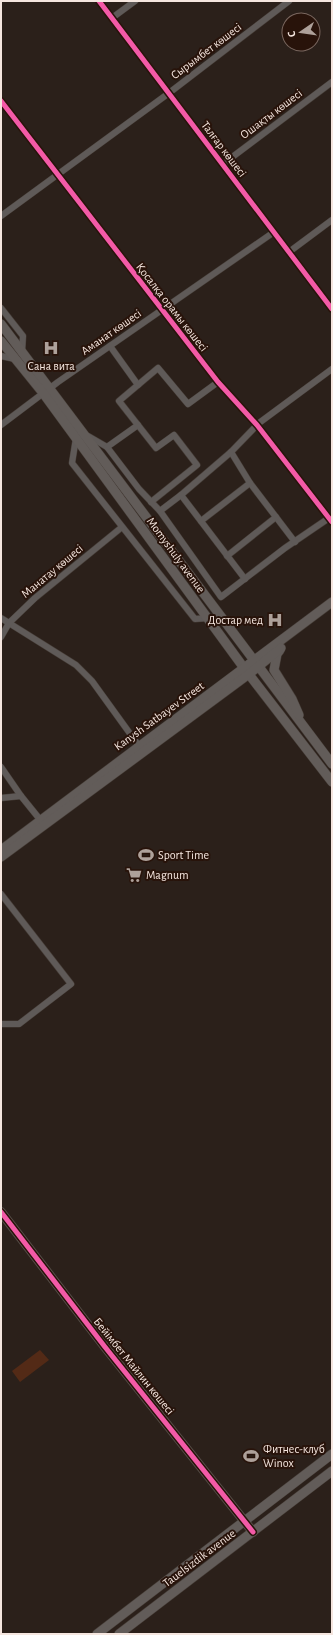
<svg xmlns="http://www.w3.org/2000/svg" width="333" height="1635" viewBox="0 0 333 1635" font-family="'Alegreya Sans',sans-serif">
  <rect width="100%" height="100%" fill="#2b201a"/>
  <polygon fill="#532a16" points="40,1350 49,1360 20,1382 12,1371"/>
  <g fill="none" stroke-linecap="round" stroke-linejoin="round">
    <defs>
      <g id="street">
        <polyline points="99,1 332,309"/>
        <polyline points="112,18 135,1"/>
        <polyline points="1,101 218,382 257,425 332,522"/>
        <polyline points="223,164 332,82"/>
        <polyline points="1,216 169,93 289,1"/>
        <polyline points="289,252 332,220"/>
        <polyline points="1,308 23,336 22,352"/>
        <polyline points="110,346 138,385"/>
        <polyline points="1,356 15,359"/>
        <polyline points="1,425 58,382 274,232"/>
        <polyline points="88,436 107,447 139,489 160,511 221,597 285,548 329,518"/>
        <polyline points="76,438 72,463 195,619 208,618"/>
        <polyline points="107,447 138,425"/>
        <polyline points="231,452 250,483 295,542"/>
        <polyline points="181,495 245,579"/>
        <polyline points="151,502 197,465 174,435 156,448 119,401 158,368 188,404 218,382"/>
        <polyline points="160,511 181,495 231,452 259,423 332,369"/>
        <polyline points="201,521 250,483"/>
        <polyline points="227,556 276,517"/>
        <polyline points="1,618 76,665 92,681 139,746"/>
        <polyline points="1,637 9,623 35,598 122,527"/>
        <polyline points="1,767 21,796"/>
        <polyline points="1,798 21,796 42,822"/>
        <polyline points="1,894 71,984 19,1024 1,1024"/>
      </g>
      <g id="secondary">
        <polyline points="1,324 332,764"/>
        <polyline points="1,341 43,393 244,668 332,782"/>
        <polyline points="280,650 277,654 274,670 292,699 299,715"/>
        <polyline points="1,850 332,602"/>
        <polyline points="1,857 249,674 281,648"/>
        <polyline points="1,1212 105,1347 253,1532"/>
        <polyline points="97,1634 332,1454"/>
        <polyline points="119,1634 332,1471"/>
      </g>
    </defs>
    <use href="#street" stroke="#463d37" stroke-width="7"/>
    <use href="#secondary" stroke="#463d37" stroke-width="10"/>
    <use href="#street" stroke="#5f5a58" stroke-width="6"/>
    <use href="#secondary" stroke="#625c59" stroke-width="9"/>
    <defs>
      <g id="cycleway">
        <polyline points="99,1 332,309"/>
        <polyline points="1,101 218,382 257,425 332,522"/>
        <polyline points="1,1212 105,1347 253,1532"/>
      </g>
    </defs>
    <use href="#cycleway" stroke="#28130a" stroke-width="8"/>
    <use href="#cycleway" stroke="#f35aa7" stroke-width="5"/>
  </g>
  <defs>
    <symbol id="hospital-bare" viewBox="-9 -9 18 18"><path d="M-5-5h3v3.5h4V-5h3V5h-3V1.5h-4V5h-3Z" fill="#aea19a" stroke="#28130a" stroke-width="2.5" paint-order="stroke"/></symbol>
    <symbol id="stadium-bare" viewBox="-9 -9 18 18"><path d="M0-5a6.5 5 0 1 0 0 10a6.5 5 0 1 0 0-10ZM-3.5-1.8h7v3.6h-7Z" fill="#aea19a" stroke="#28130a" stroke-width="2.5" paint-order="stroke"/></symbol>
    <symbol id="supermarket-bare" viewBox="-9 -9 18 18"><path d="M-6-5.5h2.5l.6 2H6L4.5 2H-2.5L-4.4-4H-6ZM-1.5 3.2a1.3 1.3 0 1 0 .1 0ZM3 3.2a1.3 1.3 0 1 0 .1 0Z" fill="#aea19a" stroke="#28130a" stroke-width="2.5" paint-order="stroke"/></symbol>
  </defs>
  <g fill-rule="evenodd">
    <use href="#hospital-bare" x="40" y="337" width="22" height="22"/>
    <use href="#hospital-bare" x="264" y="609" width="22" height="22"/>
    <use href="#stadium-bare" x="135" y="844" width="22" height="22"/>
    <use href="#supermarket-bare" x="123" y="864" width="22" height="22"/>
    <use href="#stadium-bare" x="240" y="1445" width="22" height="22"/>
  </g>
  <g text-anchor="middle" stroke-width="4" stroke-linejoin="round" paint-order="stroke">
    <g font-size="12" fill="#f5e6df" stroke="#28130a">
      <text transform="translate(206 51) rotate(-37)" y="4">Сырымбет көшесі</text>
      <text transform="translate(271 114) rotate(-37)" y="4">Ошақты көшесі</text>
      <text transform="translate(224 149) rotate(53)" y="4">Талғар көшесі</text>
      <text transform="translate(172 307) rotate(52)" y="4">Қосалқа орамы көшесі</text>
      <text transform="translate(111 332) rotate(-35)" y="4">Аманат көшесі</text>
      <text transform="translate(176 555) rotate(54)" y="4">Momyshuly avenue</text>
      <text transform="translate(52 571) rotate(-40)" y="4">Манатау көшесі</text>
      <text transform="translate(159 716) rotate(-36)" y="4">Kanysh Satbayev Street</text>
      <text transform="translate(134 1366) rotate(51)" y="4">Бейімбет Майлин көшесі</text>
      <text transform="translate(199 1558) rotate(-37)" y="4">Tauelsizdik avenue</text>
    </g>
    <g font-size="12" fill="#f5e6df" stroke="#28130a" text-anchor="start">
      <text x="51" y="370" text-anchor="middle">Сана вита</text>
      <text x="263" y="624" text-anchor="end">Достар мед</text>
      <text x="158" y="859">Sport Time</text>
      <text x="146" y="879">Magnum</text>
      <text x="263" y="1453">Фитнес-клуб<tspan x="263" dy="14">Winox</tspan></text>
    </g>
  </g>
  <rect width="333" height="1635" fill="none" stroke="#f5e6df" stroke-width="4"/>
  <g transform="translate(301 32) rotate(257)"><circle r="19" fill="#28130a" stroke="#7a675f"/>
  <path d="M0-3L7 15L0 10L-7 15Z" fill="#aea19a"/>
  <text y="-6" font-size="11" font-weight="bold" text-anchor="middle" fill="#f5e6df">С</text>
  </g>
</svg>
